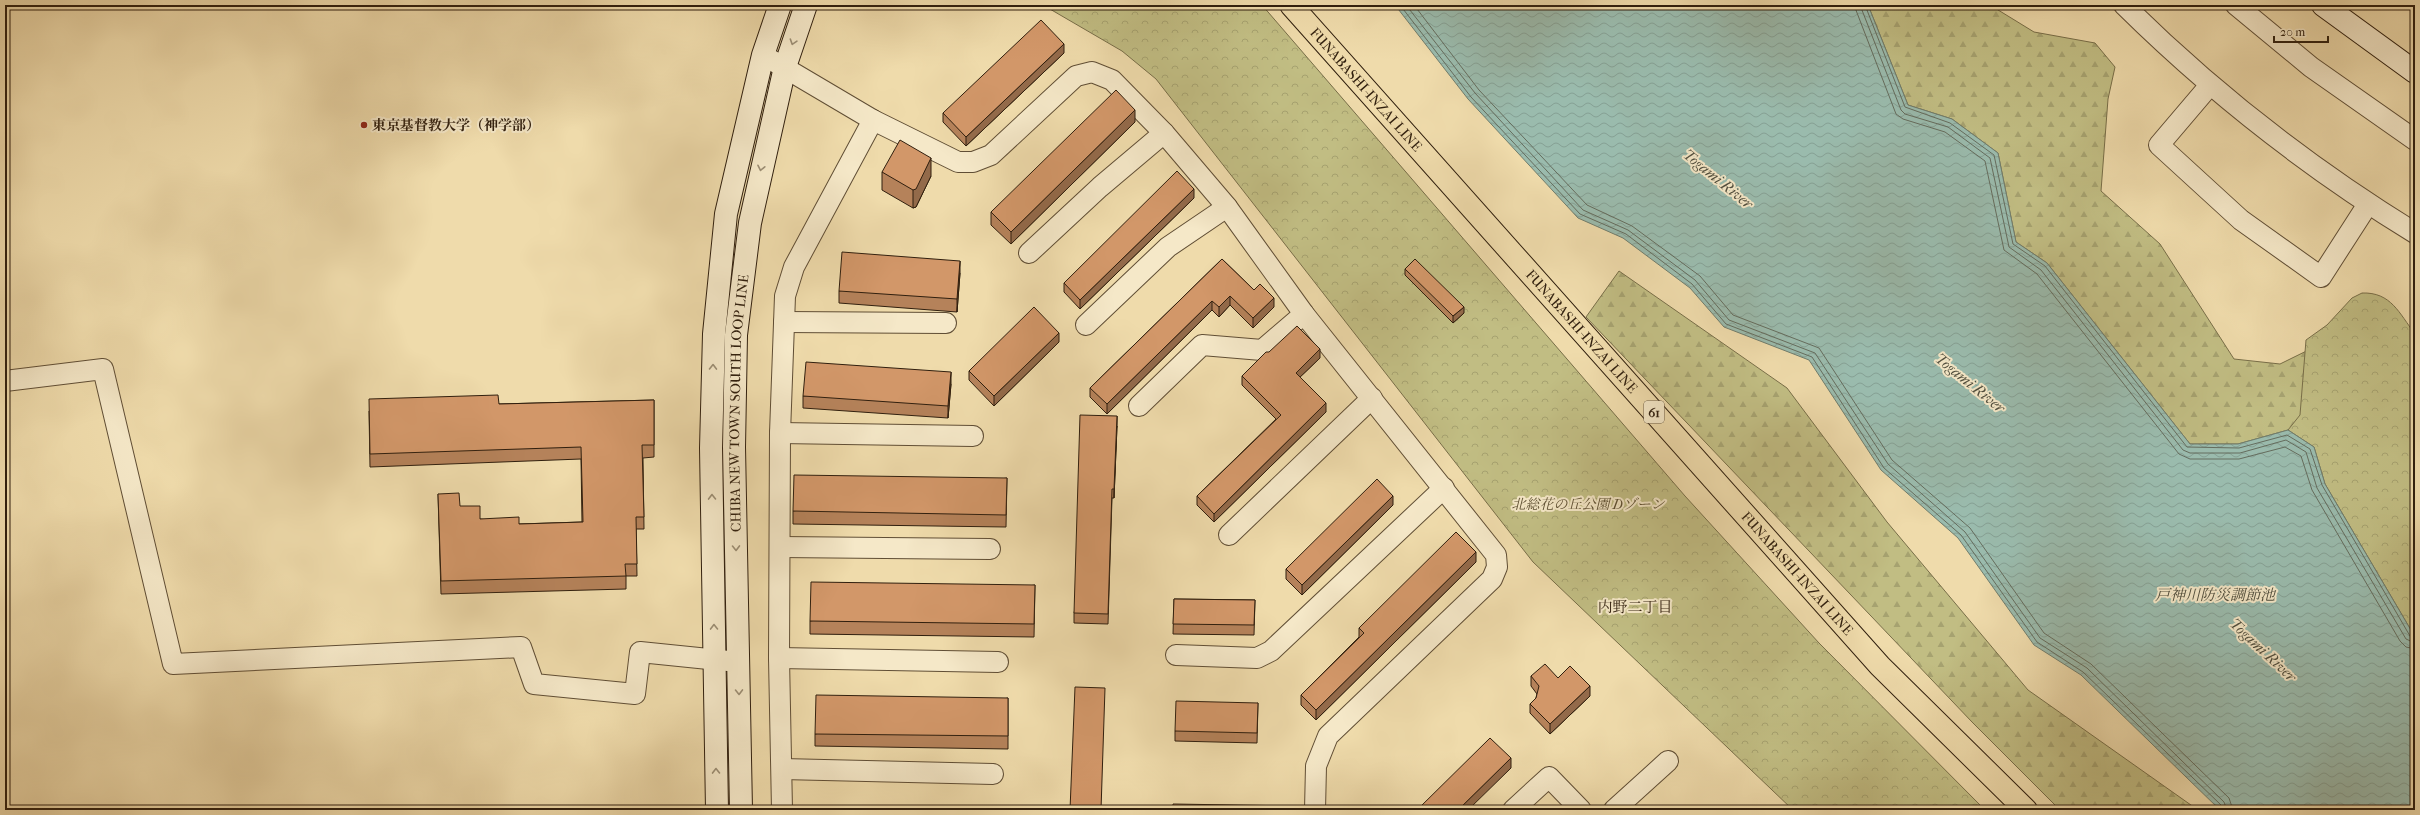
<svg xmlns="http://www.w3.org/2000/svg" width="2420" height="815" viewBox="0 0 2420 815" font-family="'IM FELL French Canon','Noto Serif JP',serif">
  <defs>
    <pattern id="forest-firs" width="22" height="20" patternUnits="userSpaceOnUse"><rect width="22" height="20" fill="#c1bd83"/><path d="M5 1l3.5 6h-7zM16 11l3.5 6h-7z" fill="#a6a270"/></pattern>
    <pattern id="park-crowns" width="20" height="18" patternUnits="userSpaceOnUse"><rect width="20" height="18" fill="#c1bd83"/><path d="M2 6a3 3 0 1 1 6 0M12 15a3 3 0 1 1 6 0" fill="none" stroke="#a6a270"/></pattern>
    <pattern id="water-waves" width="16" height="10" patternUnits="userSpaceOnUse"><rect width="16" height="10" fill="#9abbad"/><path d="M0 5q4-4 8 0t8 0" fill="none" stroke="#85a094"/></pattern>
  </defs>
  <rect width="100%" height="100%" fill="#efdbab"/>
  <filter id="stains"><feTurbulence type="fractalNoise" baseFrequency=".005" numOctaves="4"/><feColorMatrix values="0 0 0 0 .2 0 0 0 0 .09 0 0 0 0 .02 0 0 0 .5 -.17"/></filter>
  <radialGradient id="worn" r=".72"><stop offset=".6" stop-color="#630" stop-opacity="0"/><stop offset="1" stop-color="#630" stop-opacity=".3"/></radialGradient>
  <g fill="url(#forest-firs)" stroke="#786e48">
    <polygon points="1868,5 1990,5 2034,32 2095,43 2115,67 2108,99 2101,191 2160,244 2234,359 2280,364 2335,337 2415,479 2415,637 2288,430 2238,444 2190,444 2047,263 2016,242 1998,153 1952,119 1908,105"/>
    <polygon points="1619,271 1787,388 1887,522 2028,690 2198,810 2060,810 1972,722 1586,317"/>
  </g>
  <g fill="url(#park-crowns)" stroke="#786e48">
    <polygon points="1043,5 1262,5 1685,496 1819,643 1985,810 1793,810 1533,562 1156,79 1122,51"/>
    <path d="M 2362,293 C 2391,292 2399,313 2415,334 L 2415,637 L 2325,484 L 2314,447 L 2288,430 L 2300,415 L 2306,340 L 2327,325 L 2352,298 Z"/>
  </g>
  <polygon fill="url(#water-waves)" stroke="#707d6d" points="1395,5 1868,5 1908,105 1952,119 1998,153 2016,242 2047,263 2190,444 2238,444 2288,430 2314,447 2325,484 2415,637 2415,810 2220,810 2081,675 2034,645 1958,538 1881,470 1809,360 1724,327 1690,288 1623,238 1578,218 1468,99"/>
  <g fill="none" stroke-linecap="round" stroke-linejoin="round">
    <g stroke="#656d5e" stroke-width="1">
      <polyline points="1400,5 1471,97 1580,214 1626,234 1692,284 1726,324 1812,357 1884,468 1961,535 2037,642 2083,672 2221,805 2222,810"/>
      <polyline points="1406,5 1475,93 1583,210 1628,230 1695,280 1729,320 1815,353 1888,464 1965,532 2040,638 2087,668 2224,802 2227,810"/>
      <polyline points="1414,5 1479,90 1587,205 1632,226 1700,276 1733,315 1819,348 1892,460 1970,528 2044,633 2091,664 2229,798 2233,810"/>
      <polyline points="1854,5 1896,114 1903,119 1945,132 1985,161 2004,250 2037,274 2179,454 2190,459 2239,459 2285,447 2301,456 2312,490 2400,641 2406,647 2415,649"/>
      <polyline points="1860,5 1901,110 1905,114 1948,127 1990,158 2009,247 2041,270 2183,450 2190,453 2240,453 2286,440 2306,452 2317,488 2406,639 2415,643"/>
      <polyline points="1865,5 1905,107 1950,123 1994,155 2013,244 2045,266 2187,447 2239,448 2287,435 2310,449 2322,485 2410,636 2415,638"/>
    </g>
    <defs>
      <g id="street">
        <path d="M 2124,5 C 2212,92 2309,168 2415,233"/>
        <polyline points="2236,5 2311,67 2415,140"/>
        <polyline points="763,55 873,120 958,162 973,162 991,155 1076,76 1092,72 1112,80 1164,133 1227,207 1304,314 1496,555 1497,567 1492,579 1328,736 1316,766 1315,810"/>
        <polyline points="2210,85 2159,145 2241,220 2321,277 2368,204"/>
        <polyline points="1029,253 1100,187 1164,133"/>
        <polyline points="784,322 946,323"/>
        <polyline points="1086,325 1168,247 1227,207"/>
        <polyline points="5,381 103,369 173,664 521,647 534,684 635,694 640,652 738,662"/>
        <polyline points="1139,406 1202,345 1262,350 1304,314"/>
        <polyline points="780,433 973,436"/>
        <polyline points="1229,535 1372,398"/>
        <polyline points="780,547 990,549"/>
        <polyline points="1176,655 1257,658 1271,651 1444,488"/>
        <polyline points="779,658 998,662"/>
        <polyline points="782,769 993,774"/>
        <polyline points="782,810 779,658 780,433 785,296 794,267 873,120"/>
        <polyline points="1513,810 1549,777 1581,810"/>
        <polyline points="1614,810 1668,761"/>
      </g>
      <g id="secondary">
        <polyline points="2323,5 2415,72"/>
        <polyline points="717,810 711,448 714,334 726,214 763,55 780,5"/>
        <path id="s1" d="M 741,810 L 734,447 L 736,335 L 750,223 L 785,67 L 806,5"/>
      </g>
      <g id="primary">
        <path id="s2" d="M 1291,5 L 1880,666 L 2026,810"/>
      </g>
    </defs>
    <use href="#street" stroke="#604e35" stroke-width="22"/>
    <use href="#secondary" stroke="#301f0e" stroke-width="24"/>
    <use href="#primary" stroke="#301f0e" stroke-width="24"/>
    <use href="#street" stroke="#f5e8c8" stroke-width="20"/>
    <use href="#secondary" stroke="#f5e8c8" stroke-width="22"/>
    <use href="#primary" stroke="#efdbab" stroke-width="22"/>
  </g>
  <g fill="#b5825a" stroke="#301f0e">
    <polygon points="1064,53 966,146 943,122 943,113"/>
    <polygon points="1135,122 1011,244 991,225 991,212"/>
    <polygon points="882,172 931,176 916,207 913,208 882,190"/>
    <polygon points="1194,198 1080,309 1064,292 1064,283"/>
    <polygon points="1222,259 1254,290 1274,307 1253,328 1230,305 1219,317 1212,310 1107,414 1090,397 1090,388"/>
    <polygon points="1405,269 1464,313 1453,323 1405,275"/>
    <polygon points="960,273 957,312 839,303 839,291"/>
    <polygon points="1059,342 994,406 969,380 969,371"/>
    <polygon points="1320,358 1300,377 1326,412 1214,522 1197,505 1197,496 1276,419 1242,385 1242,376"/>
    <polygon points="951,384 948,418 803,408 803,396"/>
    <polygon points="654,400 654,457 643,458 644,529 636,529 637,576 626,576 626,589 441,594 438,494 480,519 519,524 582,522 581,459 370,467 369,411 499,404"/>
    <polygon points="1117,426 1114,498 1112,498 1108,624 1074,623 1074,613"/>
    <polygon points="1007,478 1006,527 793,524 793,511"/>
    <polygon points="1393,505 1302,595 1286,579 1286,569"/>
    <polygon points="1476,562 1316,720 1301,705 1301,695 1359,637 1359,628"/>
    <polygon points="1035,585 1034,637 810,634 810,621"/>
    <polygon points="1174,599 1255,600 1254,635 1173,634"/>
    <polygon points="1531,676 1558,678 1590,696 1550,734 1530,713 1530,704 1536,698 1537,694 1531,686"/>
    <polygon points="1008,698 1008,749 815,746 815,734"/>
    <polygon points="1258,703 1257,743 1175,741 1175,731"/>
  </g>
  <g fill="#936a4a" stroke="#301f0e">
    <polygon points="1064,44 1064,53 966,146 966,137"/>
    <polygon points="1135,110 1135,122 1011,244 1011,232"/>
    <polygon points="931,158 931,176 916,207 913,208 913,190"/>
    <polygon points="1194,189 1194,198 1080,309 1080,300"/>
    <polygon points="960,261 960,273 957,312 957,299"/>
    <polygon points="1230,296 1230,305 1219,317 1219,307"/>
    <polygon points="1274,298 1274,307 1253,328 1253,318"/>
    <polygon points="1212,301 1212,310 1107,414 1107,404"/>
    <polygon points="1464,307 1464,313 1453,323 1453,316"/>
    <polygon points="1059,333 1059,342 994,406 994,396"/>
    <polygon points="1320,349 1320,358 1296,381 1296,373"/>
    <polygon points="951,372 951,384 948,418 948,406"/>
    <polygon points="1326,403 1326,412 1214,522 1214,514"/>
    <polygon points="1117,416 1117,426 1114,498 1114,489"/>
    <polygon points="1393,496 1393,505 1302,595 1302,585"/>
    <polygon points="1476,552 1476,562 1316,720 1316,710"/>
    <polygon points="1590,686 1590,696 1550,734 1550,724"/>
    <polygon points="1511,758 1511,768 1468,810 1458,810"/>
  </g>
  <g fill="#d29769" stroke="#301f0e">
    <polygon points="1041,20 1064,44 966,137 943,113"/>
    <polygon points="1116,90 1135,110 1011,232 991,212"/>
    <polygon points="900,140 931,158 916,189 913,190 882,172"/>
    <polygon points="1177,171 1194,189 1080,300 1064,283"/>
    <polygon points="842,252 960,261 957,299 839,291"/>
    <polygon points="1222,259 1254,290 1260,284 1274,298 1253,318 1230,296 1219,307 1212,301 1107,404 1090,388"/>
    <polygon points="1415,259 1464,307 1453,316 1405,269"/>
    <polygon points="1034,307 1059,333 994,396 969,371"/>
    <polygon points="1297,326 1320,349 1296,373 1326,403 1214,514 1197,496 1281,415 1242,376 1266,352 1269,352"/>
    <polygon points="806,362 951,372 948,406 803,396"/>
    <polygon points="498,395 499,404 654,400 654,445 642,445 644,517 636,517 637,564 625,564 626,576 441,581 438,494 459,493 460,506 480,506 480,519 519,517 519,524 583,522 581,447 370,454 369,399"/>
    <polygon points="1080,415 1117,416 1114,489 1112,489 1108,614 1074,613"/>
    <polygon points="794,475 1007,478 1006,515 793,511"/>
    <polygon points="1377,479 1393,496 1302,585 1286,569"/>
    <polygon points="1456,532 1476,552 1316,710 1301,695 1364,633 1359,628"/>
    <polygon points="811,582 1035,585 1034,624 810,621"/>
    <polygon points="1174,599 1255,600 1254,625 1173,624"/>
    <polygon points="1545,664 1558,678 1570,666 1590,686 1550,724 1530,704 1536,698 1539,686 1531,676"/>
    <polygon points="1075,687 1105,688 1101,810 1070,810"/>
    <polygon points="816,695 1008,698 1008,736 815,734"/>
    <polygon points="1176,701 1258,703 1257,733 1175,731"/>
    <polygon points="1490,738 1511,758 1458,810 1417,810"/>
    <polygon points="1173,804 1295,806 1295,810 1173,810"/>
  </g>
  <defs><path id="oneway-chevron" d="M-2-3.5L2.5 0L-2 3.5" fill="none" stroke-width="1.6" stroke-linecap="round" stroke-linejoin="round"/></defs>
  <g stroke="#9c8e74">
    <use href="#oneway-chevron" transform="translate(793 42) rotate(108)"/>
    <use href="#oneway-chevron" transform="translate(761 168) rotate(102)"/>
    <use href="#oneway-chevron" transform="translate(713 367) rotate(-89)"/>
    <use href="#oneway-chevron" transform="translate(712 497) rotate(-91)"/>
    <use href="#oneway-chevron" transform="translate(736 548) rotate(89)"/>
    <use href="#oneway-chevron" transform="translate(714 627) rotate(-91)"/>
    <use href="#oneway-chevron" transform="translate(739 692) rotate(89)"/>
    <use href="#oneway-chevron" transform="translate(716 771) rotate(-91)"/>
  </g>
  <circle fill="#8f2418" stroke="#f5e8c8" stroke-width="1.5" cx="364" cy="125" r="4"/>
  <g text-anchor="middle" stroke-width="4" stroke-linejoin="round" paint-order="stroke">
    <rect fill="#f5e8c8" stroke="#6b5b46" stroke-width="1" x="1644" y="401" width="20" height="22" rx="3"/>
    <g font-size="13" font-weight="bold" fill="#301f0e">
      <text x="1654" y="417">61</text>
    </g>
    <g font-size="14" fill="#301f0e" stroke="#f5e8c8">
      <text dy="5" stroke="none"><textPath href="#s2" startOffset="113">FUNABASHI-INZAI LINE</textPath></text>
      <text dy="5" stroke="none"><textPath href="#s2" startOffset="437">FUNABASHI-INZAI LINE</textPath></text>
      <text dy="5" stroke="none"><textPath href="#s1" startOffset="407">CHIBA NEW TOWN SOUTH LOOP LINE</textPath></text>
      <text dy="5" stroke="none"><textPath href="#s2" startOffset="761">FUNABASHI-INZAI LINE</textPath></text>
    </g>
    <g font-size="14" font-weight="bold" fill="#301f0e" stroke="#f5e8c8" text-anchor="start">
      <text x="372" y="130">東京基督教大学（神学部）</text>
    </g>
    <g font-size="14" font-style="italic" fill="#5c4e31" stroke="#f5e8c8">
      <text x="1588" y="509">北総花の丘公園 Dゾーン</text>
    </g>
    <g font-size="15" font-style="italic" fill="#504e3e" stroke="#f5e8c8">
      <text transform="translate(1718 179) rotate(39)" y="5">Togami River</text>
      <text transform="translate(1970 383) rotate(39)" y="5">Togami River</text>
      <text x="2215" y="600">戸神川防災調節池</text>
      <text transform="translate(2263 650) rotate(43)" y="5">Togami River</text>
    </g>
    <g font-size="15" fill="#301f0e" stroke="#f5e8c8">
      <text x="1635" y="612">内野二丁目</text>
    </g>
  </g>
  <rect width="2420" height="815" fill="none" stroke="#efdbab" stroke-width="20"/>
  <rect x="6" y="6" width="2408" height="803" fill="none" stroke="#301f0e" stroke-width="2"/>
  <rect x="10" y="10" width="2400" height="795" fill="none" stroke="#301f0e"/>
  <path d="M2274 36v6h54v-6" fill="none" stroke="#301f0e" stroke-width="2"/>
  <text x="2280" y="36" font-size="12" fill="#301f0e" stroke="#f5e8c8" stroke-width="3" paint-order="stroke">20 m</text>
  <rect width="100%" height="100%" filter="url(#stains)"/>
  <rect width="100%" height="100%" fill="url(#worn)"/>
</svg>
